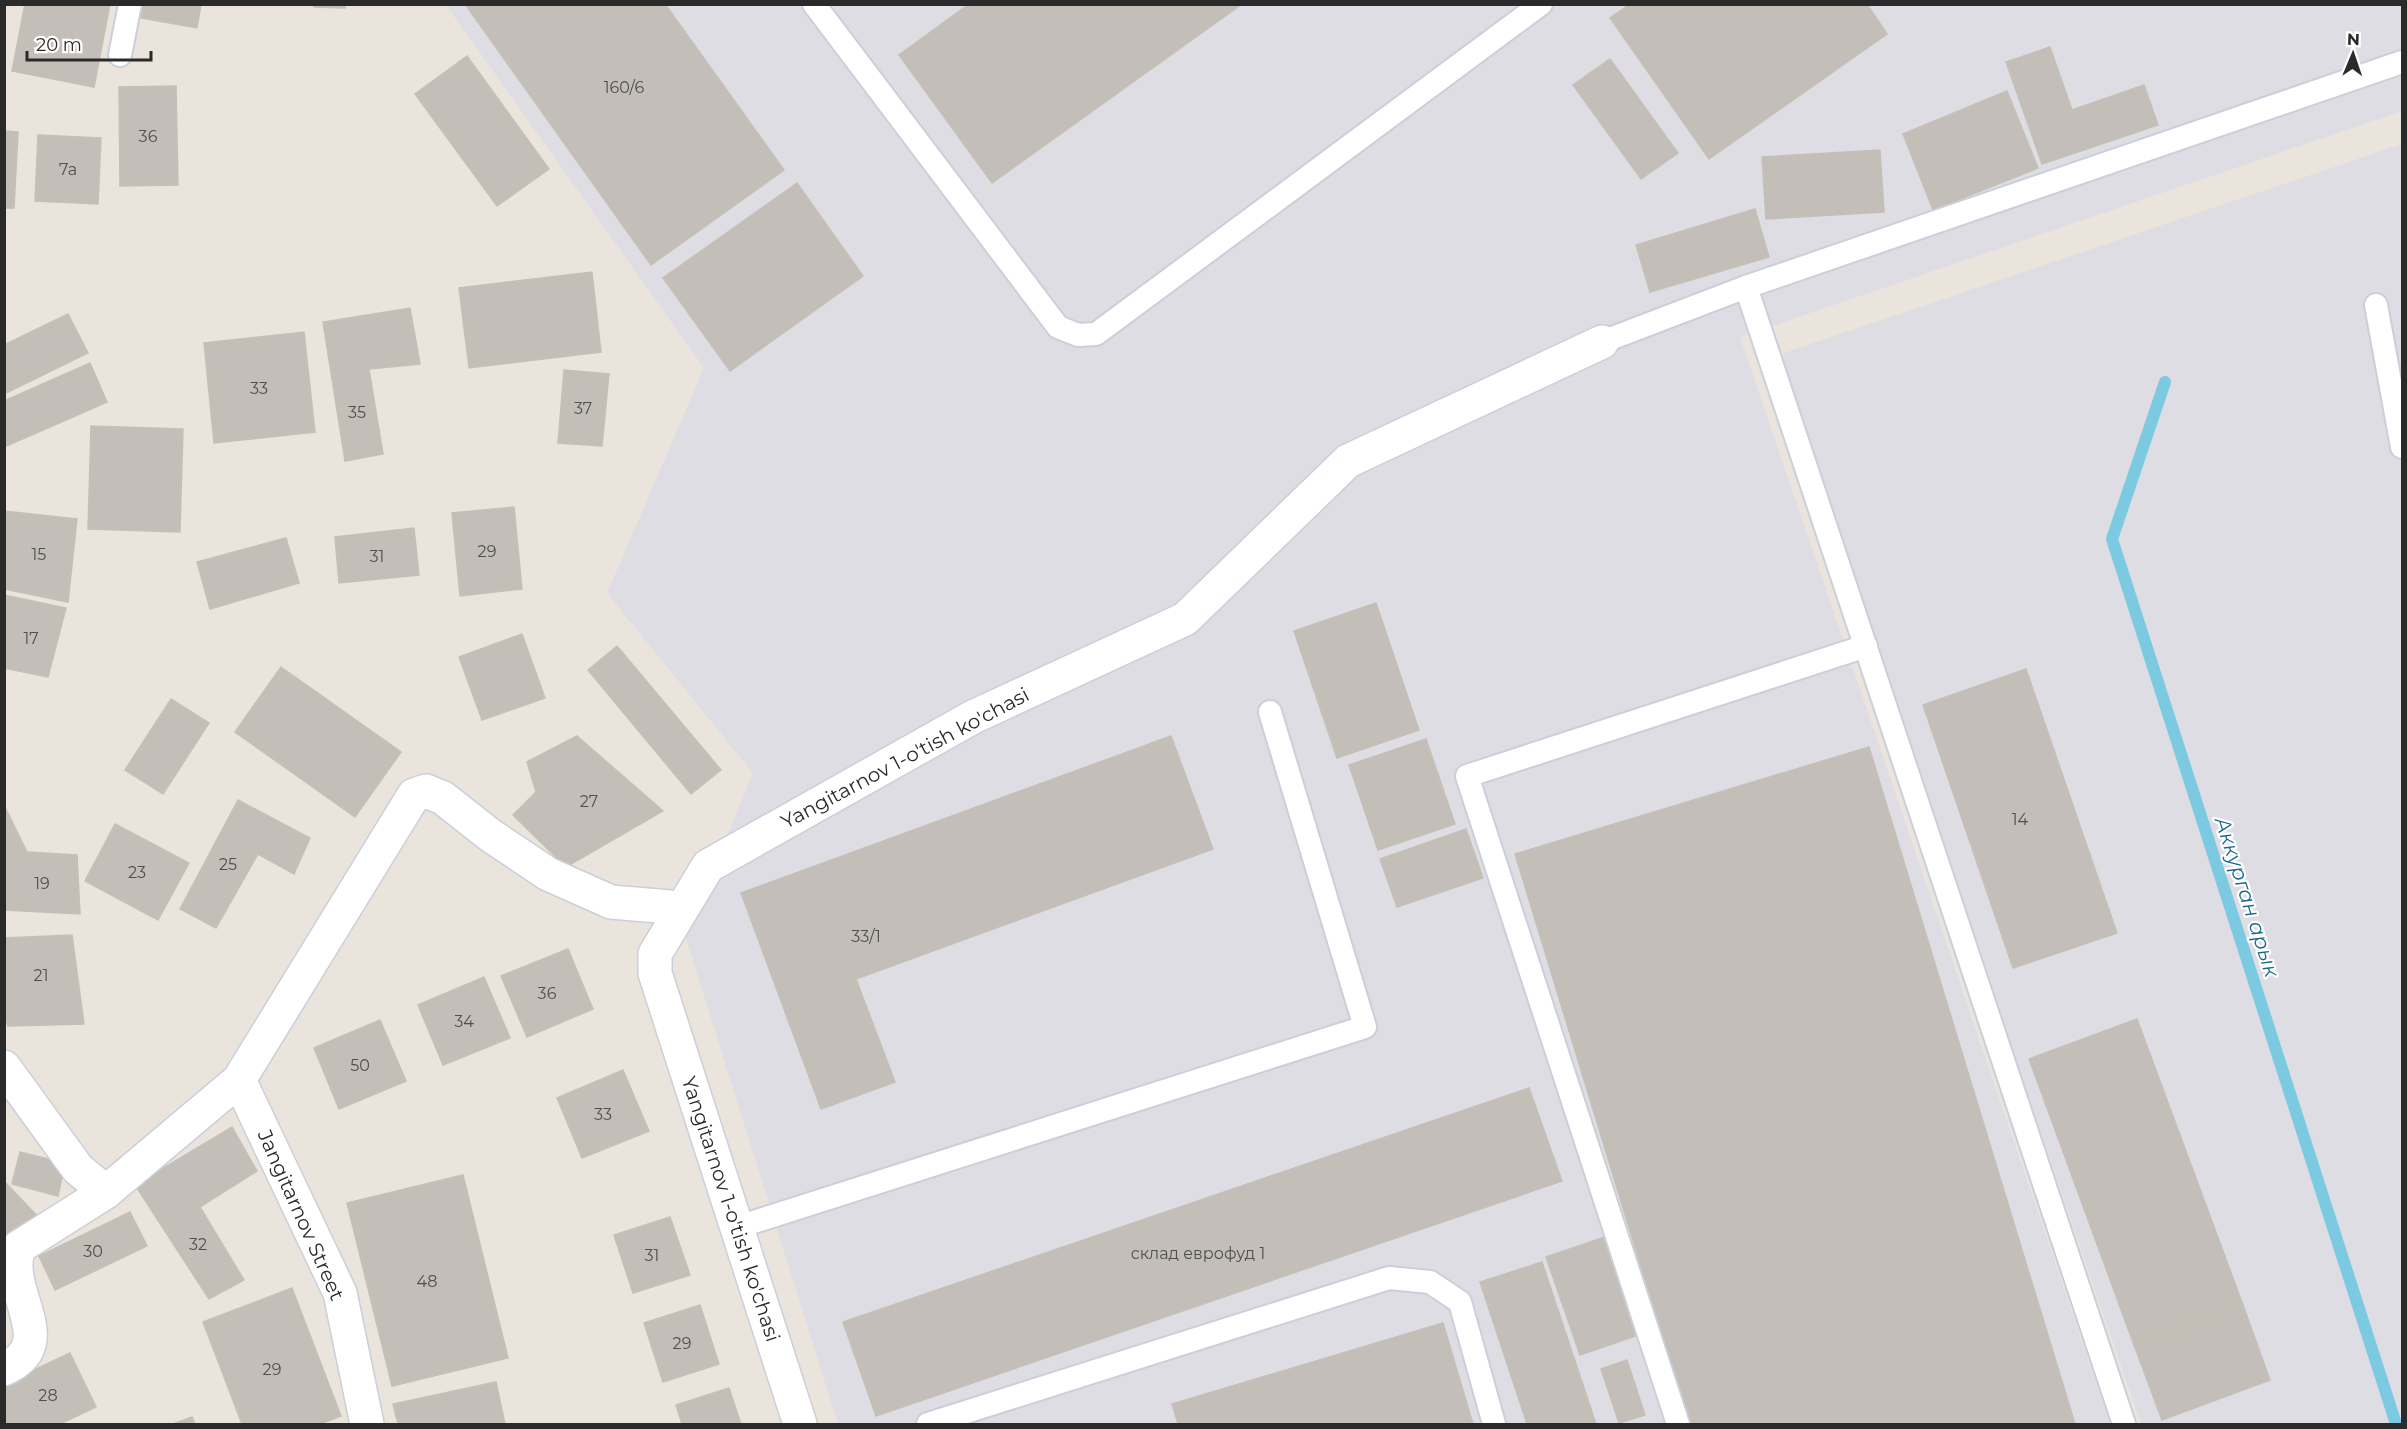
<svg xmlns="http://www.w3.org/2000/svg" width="2407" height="1429" viewBox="0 0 2407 1429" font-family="Montserrat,sans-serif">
  <rect width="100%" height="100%" fill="#eae4dd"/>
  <g fill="#dedde3">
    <polygon points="446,5 2402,5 2402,111 1740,337 2110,1424 838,1424 686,938 753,773 607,593 704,368"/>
    <polygon points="2402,144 2402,1424 2141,1424 1775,356"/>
  </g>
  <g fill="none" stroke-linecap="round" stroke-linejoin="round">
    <polyline stroke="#7bcae1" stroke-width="12" points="2165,382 2112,539 2396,1424"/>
  </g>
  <g fill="#c3bfb8" stroke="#c5c0b7" stroke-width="1.5">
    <polygon points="25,4 110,4 94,87 12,71"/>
    <polygon points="144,4 201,4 197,28 141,18"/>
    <polygon points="314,4 345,4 345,8 314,7"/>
    <polygon points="465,4 665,4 784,170 651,265"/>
    <polygon points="969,4 1242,4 992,183 899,55"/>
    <polygon points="1630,4 1867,4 1887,34 1709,159 1610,18"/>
    <polygon points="2050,47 2072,110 2144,85 2158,125 2042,164 2006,62"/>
    <polygon points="467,56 549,169 497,206 415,94"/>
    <polygon points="1610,59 1678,153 1641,179 1573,85"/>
    <polygon points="176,86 178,185 120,186 119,87"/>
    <polygon points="2007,91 2038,168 1933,210 1903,134"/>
    <polygon points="4,131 18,132 14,208 4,208"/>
    <polygon points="38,135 101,138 98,204 35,201"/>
    <polygon points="1880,150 1884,212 1766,219 1762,157"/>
    <polygon points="797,183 863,276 730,371 663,278"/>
    <polygon points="1755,209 1769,257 1650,292 1636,245"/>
    <polygon points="592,272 601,352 469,368 459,288"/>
    <polygon points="410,308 420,364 369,369 383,454 345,461 323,322"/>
    <polygon points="68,314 88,353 4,394 4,345"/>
    <polygon points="304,332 315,432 214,443 204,343"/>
    <polygon points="90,363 107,402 4,447 4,401"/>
    <polygon points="564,370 609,374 602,446 558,443"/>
    <polygon points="91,426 183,429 180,532 88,529"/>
    <polygon points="514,507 522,589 460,596 452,513"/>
    <polygon points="4,511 77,519 68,602 4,589"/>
    <polygon points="414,528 419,575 339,583 335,537"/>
    <polygon points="286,538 299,583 210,609 197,562"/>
    <polygon points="4,595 66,608 48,677 4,668"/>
    <polygon points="1376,603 1419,730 1337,758 1294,631"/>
    <polygon points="522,634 545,698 482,720 459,657"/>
    <polygon points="617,646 721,770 691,794 588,670"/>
    <polygon points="281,667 401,752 355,817 235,732"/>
    <polygon points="2026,669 2117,933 2013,968 1923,705"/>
    <polygon points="171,699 209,723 163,794 125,770"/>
    <polygon points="577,736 663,811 566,867 513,815 536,792 527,762"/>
    <polygon points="1171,736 1213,849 856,979 895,1082 821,1109 741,893"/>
    <polygon points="1426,739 1455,824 1378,850 1349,765"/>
    <polygon points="1869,747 2075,1424 1689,1424 1515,854"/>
    <polygon points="238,800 310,838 294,874 258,854 216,928 180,909"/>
    <polygon points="4,805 27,852 77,855 80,914 4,910"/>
    <polygon points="115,824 189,863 158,920 85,881"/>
    <polygon points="1466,829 1483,878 1397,907 1380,859"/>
    <polygon points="72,935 84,1024 8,1026 4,1013 4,938"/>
    <polygon points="568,949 593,1009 527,1037 501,976"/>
    <polygon points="484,977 510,1038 443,1065 418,1005"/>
    <polygon points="2137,1019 2243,1305 2134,1345 2029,1059"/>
    <polygon points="380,1020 406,1081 339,1109 314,1048"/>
    <polygon points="623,1070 649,1131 582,1158 557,1098"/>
    <polygon points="1529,1088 1562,1181 876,1416 843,1322"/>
    <polygon points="232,1127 257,1171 200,1207 244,1280 209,1299 135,1185"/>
    <polygon points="20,1152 65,1163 58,1196 12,1184"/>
    <polygon points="463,1175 508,1358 392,1386 347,1203"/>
    <polygon points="4,1181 39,1218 4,1250"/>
    <polygon points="130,1212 147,1246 55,1290 39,1256"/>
    <polygon points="670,1217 690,1275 633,1293 614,1235"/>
    <polygon points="1605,1237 1638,1335 1580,1355 1546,1257"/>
    <polygon points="1542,1262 1596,1424 1527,1424 1480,1282"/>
    <polygon points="292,1288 341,1416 320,1424 242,1424 203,1322"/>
    <polygon points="700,1305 719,1364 663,1382 644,1323"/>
    <polygon points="2243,1305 2270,1380 2162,1420 2134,1345"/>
    <polygon points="1443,1323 1473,1424 1178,1424 1172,1404"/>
    <polygon points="70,1353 96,1407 60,1424 4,1424 4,1384"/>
    <polygon points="1627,1360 1645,1415 1619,1423 1601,1369"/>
    <polygon points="496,1382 505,1424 398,1424 393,1404"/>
    <polygon points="729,1388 741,1424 682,1424 676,1405"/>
    <polygon points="192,1417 195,1424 173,1424"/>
  </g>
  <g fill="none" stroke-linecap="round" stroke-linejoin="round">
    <defs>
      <g id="lane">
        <polyline points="814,4 1058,327 1078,335 1096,334 1541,4"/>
        <polyline points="120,55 130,4"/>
        <polyline points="1746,287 2124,1424"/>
        <polyline points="2376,305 2402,447"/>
        <polyline points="1602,342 1746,287 2402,62"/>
        <polyline points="738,1227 1365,1027 1270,712"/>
        <polyline points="928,1424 1389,1278 1430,1282 1460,1302 1494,1424"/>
        <polyline points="1678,1424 1467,776 1866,646"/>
      </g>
      <g id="street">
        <polyline points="4,1067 78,1169 106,1192"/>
        <polyline points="239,1080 340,1293 367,1424"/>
        <path d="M 4,1369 C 63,1343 2,1292 19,1247 L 106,1192 L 239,1080 L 414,795 L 426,791 L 443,798 L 490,835 L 548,874 L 611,902 L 682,908"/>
        <polyline points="800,1424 655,973 655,954 708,866 973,717 1185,619 1348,461 1602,342"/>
      </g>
    </defs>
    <use href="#lane" stroke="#cbcfda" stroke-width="26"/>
    <use href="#street" stroke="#cbcfda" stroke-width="36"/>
    <use href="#lane" stroke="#fff" stroke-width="22"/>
    <use href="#street" stroke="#fff" stroke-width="33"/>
  </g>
  <g text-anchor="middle" stroke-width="4.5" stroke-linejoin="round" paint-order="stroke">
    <g font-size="16" fill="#504f4e">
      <text x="624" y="93">160/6</text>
      <text x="148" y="142">36</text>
      <text x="68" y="175">7a</text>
      <text x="259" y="394">33</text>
      <text x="583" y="414">37</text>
      <text x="357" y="418">35</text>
      <text x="487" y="557">29</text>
      <text x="39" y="560">15</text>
      <text x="377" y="562">31</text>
      <text x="31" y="644">17</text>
      <text x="589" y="807">27</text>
      <text x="2020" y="825">14</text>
      <text x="228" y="870">25</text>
      <text x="137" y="878">23</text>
      <text x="42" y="889">19</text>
      <text x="866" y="942">33/1</text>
      <text x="41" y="981">21</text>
      <text x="547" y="999">36</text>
      <text x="464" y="1027">34</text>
      <text x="360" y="1071">50</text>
      <text x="603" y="1120">33</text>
      <text x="198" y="1250">32</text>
      <text x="93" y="1257">30</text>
      <text x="1198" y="1259">склад еврофуд 1</text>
      <text x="652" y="1261">31</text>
      <text x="427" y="1287">48</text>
      <text x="682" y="1349">29</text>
      <text x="272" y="1375">29</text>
      <text x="48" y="1401">28</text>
    </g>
    <g font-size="20" fill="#2a2a2a" stroke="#fff">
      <text transform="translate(905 758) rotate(-28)" y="7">Yangitarnov 1-o'tish ko'chasi</text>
      <text transform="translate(731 1209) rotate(72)" y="7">Yangitarnov 1-o'tish ko'chasi</text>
      <text transform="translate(301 1215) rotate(66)" y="7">Jangitarnov Street</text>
    </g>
    <g font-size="21" font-style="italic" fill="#1b698c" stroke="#fff">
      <text transform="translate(2247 897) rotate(72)" y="7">Аккурган арык</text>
    </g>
  </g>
  <rect width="2407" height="1429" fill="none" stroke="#2a2a2a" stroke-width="12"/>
  <g transform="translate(2353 54) rotate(2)" stroke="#ffffff" stroke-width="4.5" paint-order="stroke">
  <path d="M0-4.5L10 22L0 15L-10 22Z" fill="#2a2a2a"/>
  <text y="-9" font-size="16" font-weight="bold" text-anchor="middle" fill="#2a2a2a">N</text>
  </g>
  <path d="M27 51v9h124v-9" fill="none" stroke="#2a2a2a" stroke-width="3"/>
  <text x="36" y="51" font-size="18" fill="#2a2a2a" stroke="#ffffff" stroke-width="4.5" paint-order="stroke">20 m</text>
</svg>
